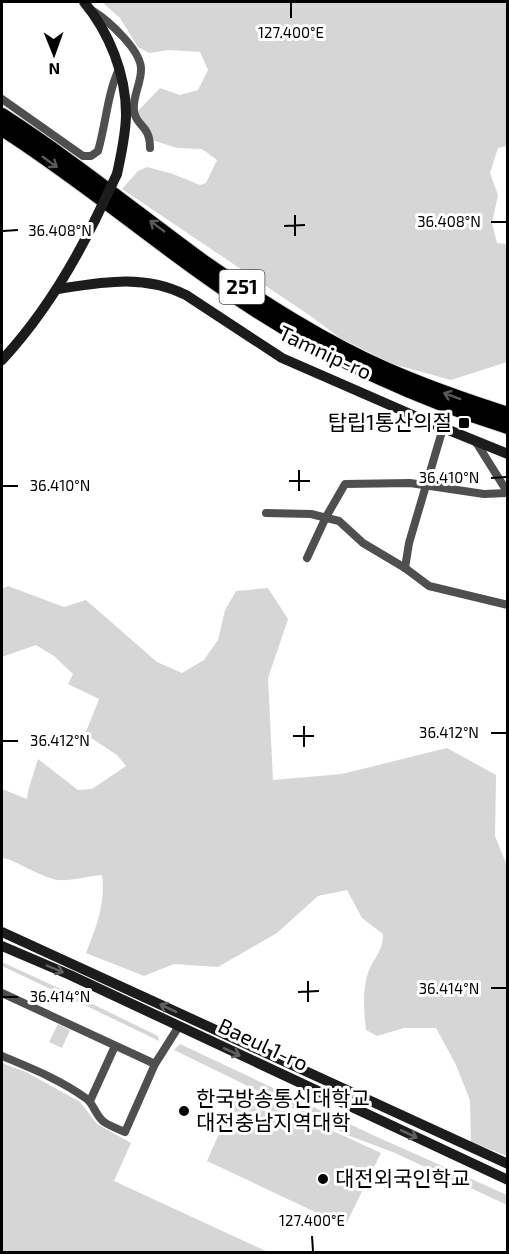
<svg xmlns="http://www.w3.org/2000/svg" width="509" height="1254" viewBox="0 0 509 1254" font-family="'Exo 2','Noto Sans KR',sans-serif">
  <rect width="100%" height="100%" fill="#fff"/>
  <g fill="#d6d6d6">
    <polygon points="102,2 507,2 507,146 498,148 490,173 498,195 492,223 497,243 507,244 507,362 451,380 393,364 340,338 312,317 122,189 138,171 147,167 173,174 200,185 206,183 217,160 202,149 177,148 149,139 136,113 160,88 180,95 198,90 208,70 200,52 169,50 149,53 138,47 120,18"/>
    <path d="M 8,586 L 64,607 L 86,600 L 157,662 L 182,673 L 204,660 L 218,640 L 225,610 L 236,591 L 268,588 L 288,619 L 268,678 L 273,780 L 342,774 L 447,748 L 496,775 L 495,836 L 508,868 L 507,1156 L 471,1142 L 470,1100 L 456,1065 L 436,1028 L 404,1028 L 377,1036 L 366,1030 C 364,1012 362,991 368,973 C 374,957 383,952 383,934 L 362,918 L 347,890 L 318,896 L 277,933 L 218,967 L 174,964 L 144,976 L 86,953 C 96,928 106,902 102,875 C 88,876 72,881 59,880 C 43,879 11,857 2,858 L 2,789 L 27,799 L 28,791 L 38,759 L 78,790 L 92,789 L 126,766 L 117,755 L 85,734 L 99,699 L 68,684 L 73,674 L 54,656 L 36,645 L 2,657 L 2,589 Z"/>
    <polygon points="2,962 65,991 63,995 2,966"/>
    <polygon points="72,994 158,1036 159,1041 70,998"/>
    <polygon points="58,1024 70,1030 62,1048 49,1042"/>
    <polygon points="180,1044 375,1136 507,1195 507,1205 395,1153 350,1136 174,1050"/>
    <polygon points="2,1063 28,1073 80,1102 97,1124 131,1143 114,1181 268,1252 2,1252"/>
    <polygon points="239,1088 381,1153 345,1226 207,1161"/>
  </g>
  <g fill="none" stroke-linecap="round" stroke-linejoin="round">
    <defs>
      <g id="motorway">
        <path d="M 2,115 C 72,160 137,213 204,262 C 262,302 324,342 388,370 C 427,387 467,401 508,414"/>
        <path d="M 2,129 C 90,185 169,255 257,311 C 335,361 419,399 508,427"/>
      </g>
    </defs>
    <use href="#motorway" stroke="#dbdbdb" stroke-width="16"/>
    <g stroke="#4f4f4f" stroke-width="8">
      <path d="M 93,11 C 109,21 142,51 141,70 C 141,84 132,97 134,111 C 136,127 150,124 150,148"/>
      <path d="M 2,99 L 83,156 L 91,156 L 98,151 C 106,124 107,95 119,69"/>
      <polyline points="476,442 508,493"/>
      <polyline points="266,513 311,514 339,521 363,543 405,568 429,586 508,605"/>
      <polyline points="307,558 326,517 345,484 410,483 484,494 507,493"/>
      <polyline points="405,568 409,543 443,428"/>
      <polyline points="2,993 155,1064"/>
      <path d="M 2,1056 C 31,1068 61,1080 87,1099 C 94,1105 96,1116 104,1122 C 110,1126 118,1129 125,1132 L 155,1064 L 179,1026"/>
      <polyline points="90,1101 115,1046"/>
    </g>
    <g stroke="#1c1c1c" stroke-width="10">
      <path d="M 84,2 C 109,32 126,74 126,114 C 126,134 121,155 117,174"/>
      <path d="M 58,289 C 103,282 144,274 186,295 L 282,358 L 424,420 L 508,454"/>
      <path d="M 2,360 C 41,318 70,271 95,220"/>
      <polyline points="2,932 508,1164"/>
      <polyline points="2,946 70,975 508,1180"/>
    </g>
    <use href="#motorway" stroke="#000" stroke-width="14"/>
    <polyline stroke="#1c1c1c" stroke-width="10" points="95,220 117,174"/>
  </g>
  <defs><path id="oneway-shaft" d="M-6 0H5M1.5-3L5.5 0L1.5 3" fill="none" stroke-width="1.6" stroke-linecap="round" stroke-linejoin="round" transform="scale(1.5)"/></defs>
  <g stroke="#595959">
    <use href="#oneway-shaft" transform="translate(50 162) rotate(36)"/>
    <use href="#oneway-shaft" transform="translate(157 226) rotate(-143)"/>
    <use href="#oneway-shaft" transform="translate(452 396) rotate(-160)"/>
  </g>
  <g stroke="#606060">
    <use href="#oneway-shaft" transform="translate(55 969) rotate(23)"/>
    <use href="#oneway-shaft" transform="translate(168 1008) rotate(-155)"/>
    <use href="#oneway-shaft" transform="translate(232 1052) rotate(25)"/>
    <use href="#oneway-shaft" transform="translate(409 1134) rotate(25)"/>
  </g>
  <path fill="none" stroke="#000" stroke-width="2" d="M 291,3 L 291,18M 295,215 L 295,236M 491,222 L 506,222M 284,226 L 305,225M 3,231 L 18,230M 299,470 L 299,491M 491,478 L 506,477M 289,481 L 310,481M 3,486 L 18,486M 304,726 L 304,747M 491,733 L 506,733M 293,736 L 314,736M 3,741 L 18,741M 308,981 L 308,1002M 491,988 L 506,988M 298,992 L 319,991M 3,997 L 18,997M 312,1236 L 313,1251"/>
  <g fill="#000" stroke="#fff" stroke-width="2">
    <rect x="458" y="417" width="12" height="12" rx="3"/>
    <circle cx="184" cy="1111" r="6"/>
    <circle cx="323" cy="1179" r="6"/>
  </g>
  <g text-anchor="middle" stroke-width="6" stroke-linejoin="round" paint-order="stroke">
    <rect fill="#fff" stroke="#4c4c4c" stroke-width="1.5" x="219.5" y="270" width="45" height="34" rx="4.5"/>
    <g font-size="20" font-weight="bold" fill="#000">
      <text x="242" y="294">251</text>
    </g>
    <g font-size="21" fill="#000" stroke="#fff">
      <text transform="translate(325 353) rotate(25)" y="7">Tamnip-ro</text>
      <text transform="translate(263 1045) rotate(25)" y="7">Baeul 1-ro</text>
    </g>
    <g font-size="21" fill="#000" stroke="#fff" text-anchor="start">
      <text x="452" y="430" text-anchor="end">탑립1통산의절</text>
      <text x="196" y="1106">한국방송통신대학교<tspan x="196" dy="24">대전충남지역대학</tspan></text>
      <text x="335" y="1186">대전외국인학교</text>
    </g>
  </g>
  <g font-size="15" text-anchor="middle" fill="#000" stroke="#fff" stroke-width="6" stroke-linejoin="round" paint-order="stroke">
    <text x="291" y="38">127.400°E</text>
    <text x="449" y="227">36.408°N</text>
    <text x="60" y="236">36.408°N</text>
    <text x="449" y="483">36.410°N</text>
    <text x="60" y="491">36.410°N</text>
    <text x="449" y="738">36.412°N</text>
    <text x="60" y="746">36.412°N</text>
    <text x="449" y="994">36.414°N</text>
    <text x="60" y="1002">36.414°N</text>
    <text x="312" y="1226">127.400°E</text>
  </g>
  <rect width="509" height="1254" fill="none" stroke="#000000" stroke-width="6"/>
  <g transform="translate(54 54) rotate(179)" stroke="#ffffff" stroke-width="4.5" paint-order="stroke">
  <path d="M0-4.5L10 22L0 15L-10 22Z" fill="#000000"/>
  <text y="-9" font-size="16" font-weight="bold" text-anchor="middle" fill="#000000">N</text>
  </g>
</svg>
